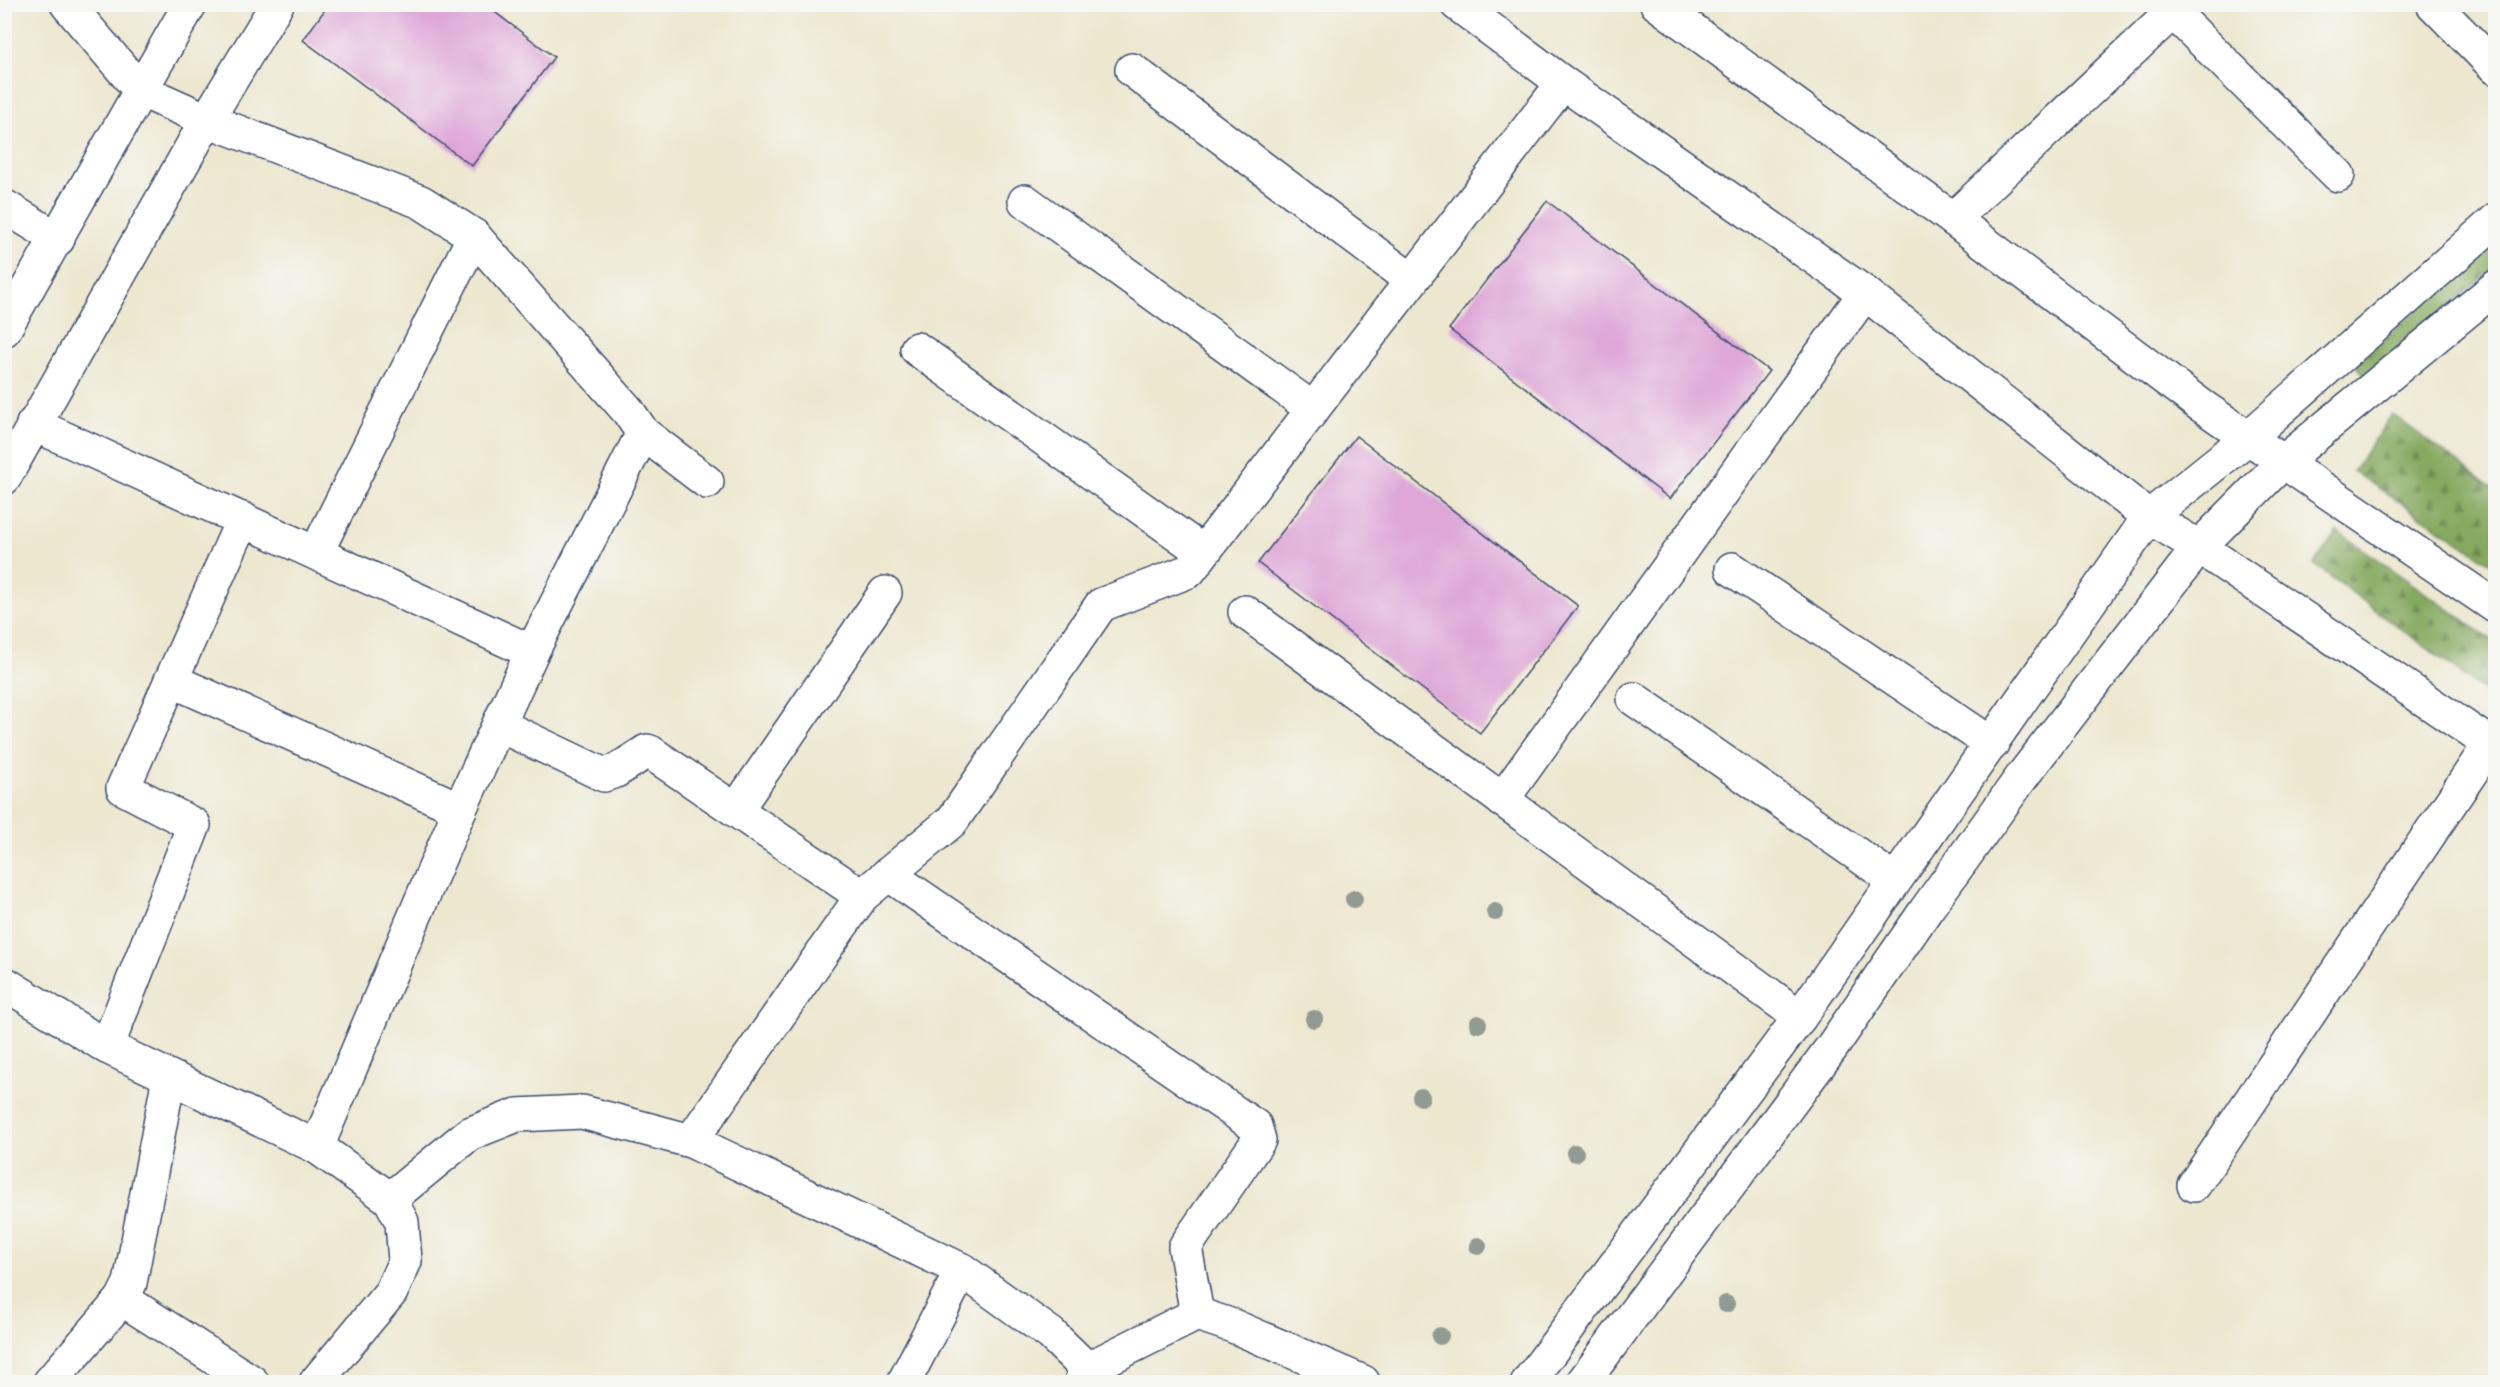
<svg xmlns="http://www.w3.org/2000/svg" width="2500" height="1387" viewBox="0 0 2500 1387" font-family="'Playpen Sans',sans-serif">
  <defs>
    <pattern id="forest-firs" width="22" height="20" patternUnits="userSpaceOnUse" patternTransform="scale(1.5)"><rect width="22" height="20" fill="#85a95e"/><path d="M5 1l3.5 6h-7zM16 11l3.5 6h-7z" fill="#6c8a51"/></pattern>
  </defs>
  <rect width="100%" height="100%" fill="#f6f6f2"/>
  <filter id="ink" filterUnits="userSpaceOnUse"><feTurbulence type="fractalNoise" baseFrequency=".0167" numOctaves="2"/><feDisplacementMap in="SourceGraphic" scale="12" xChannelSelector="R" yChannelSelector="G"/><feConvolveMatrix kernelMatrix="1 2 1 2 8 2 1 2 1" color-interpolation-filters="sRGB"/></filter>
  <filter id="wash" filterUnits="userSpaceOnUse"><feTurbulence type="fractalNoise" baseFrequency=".008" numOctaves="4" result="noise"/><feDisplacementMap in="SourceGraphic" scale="24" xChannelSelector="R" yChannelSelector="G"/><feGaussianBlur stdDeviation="1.35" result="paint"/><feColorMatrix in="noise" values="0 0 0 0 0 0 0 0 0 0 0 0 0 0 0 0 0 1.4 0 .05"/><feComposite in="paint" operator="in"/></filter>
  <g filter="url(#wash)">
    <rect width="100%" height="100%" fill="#ede7cf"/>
    <g fill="url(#forest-firs)" stroke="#506c5e" stroke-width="1.5">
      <polygon points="2495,242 2495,267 2366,377 2355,365"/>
      <polygon points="2392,414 2495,490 2495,566 2353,471"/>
      <polygon points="2337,531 2495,642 2495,699 2314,564"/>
    </g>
    <g id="blocks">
      <g fill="#dea7d8">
        <polygon points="329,4 484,4 554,57 472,166 303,40"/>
        <polygon points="1547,201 1769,371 1670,499 1449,329"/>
        <polygon points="1356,436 1578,606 1480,733 1258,563"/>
      </g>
    </g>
  </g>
  <g filter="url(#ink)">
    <use href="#blocks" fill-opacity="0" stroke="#3a4b6f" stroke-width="1.5"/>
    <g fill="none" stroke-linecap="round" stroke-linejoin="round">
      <defs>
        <g id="minor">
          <polyline points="67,4 140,90 207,120 421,202 474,236 628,411 643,433 707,482"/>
          <polyline points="2165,4 2338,175"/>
          <polyline points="2433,4 2496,68"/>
          <polyline points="1132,70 1411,280"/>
          <polyline points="1025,201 1313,409"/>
          <polyline points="4,206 58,239"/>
          <polyline points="1953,219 2181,4"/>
          <polyline points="917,349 1203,552"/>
          <polyline points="33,424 532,652"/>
          <polyline points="316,553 474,236"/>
          <polyline points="1732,569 1992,744"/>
          <polyline points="1245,612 1800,1017"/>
          <polyline points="171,680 460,809"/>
          <polyline points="1634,699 1894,880"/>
          <polyline points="499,725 604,775 616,771 647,751 650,752 862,896"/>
          <polyline points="1502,800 1865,293"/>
          <polyline points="736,810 885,593"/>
          <polyline points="888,874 1255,1126 1259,1140 1185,1247 1197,1314"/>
          <polyline points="4,983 107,1047 317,1147 390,1199 402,1222 405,1261 391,1292 316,1382"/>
          <polyline points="107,1047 194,825 123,788 243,519"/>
          <polyline points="691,1141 862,896 952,821 1101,605 1189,571 1563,83"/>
          <polyline points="317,1147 460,809 532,652 643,433"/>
          <polyline points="2194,1185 2490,744"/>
          <polyline points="390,1199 469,1134 517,1115 582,1112 691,1141 962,1270 1051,1334 1087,1369"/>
          <polyline points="122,1299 252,1382"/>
          <polyline points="50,1382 122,1299 130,1283 169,1077"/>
          <polyline points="904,1382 962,1270"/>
          <polyline points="1081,1382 1087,1369 1197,1314 1233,1326 1363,1382"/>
          <polyline points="1528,1382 1800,1017 2149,517 2249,437 2496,220"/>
          <polyline points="1583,1382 1832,1047 1926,910 2024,774 2199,547 2283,462 2496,287"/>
        </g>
        <g id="major">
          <polyline points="1457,4 1563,83 1865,293 2149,517 2199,547 2496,748"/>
          <polyline points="1657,4 1953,219 2199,404 2496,607"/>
          <polyline points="4,330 190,4"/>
          <polyline points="4,478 207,120 277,4"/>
        </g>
      </defs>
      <use href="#minor" stroke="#3a4b6f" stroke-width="36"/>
      <use href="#major" stroke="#3a4b6f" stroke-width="36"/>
      <use href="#minor" stroke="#fff" stroke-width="33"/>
      <use href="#major" stroke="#fff" stroke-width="33"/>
    </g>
    <g fill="#919a93">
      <circle cx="1354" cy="899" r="9"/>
      <circle cx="1495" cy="912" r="9"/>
      <circle cx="1314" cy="1019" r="9"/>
      <circle cx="1478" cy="1024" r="9"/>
      <circle cx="1421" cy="1097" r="9"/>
      <circle cx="1575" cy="1153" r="9"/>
      <circle cx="1478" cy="1246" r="9"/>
      <circle cx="1726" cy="1304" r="9"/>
      <circle cx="1440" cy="1336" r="9"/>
    </g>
  </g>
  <rect width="2500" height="1387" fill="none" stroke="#f6f6f2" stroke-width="24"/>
</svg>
